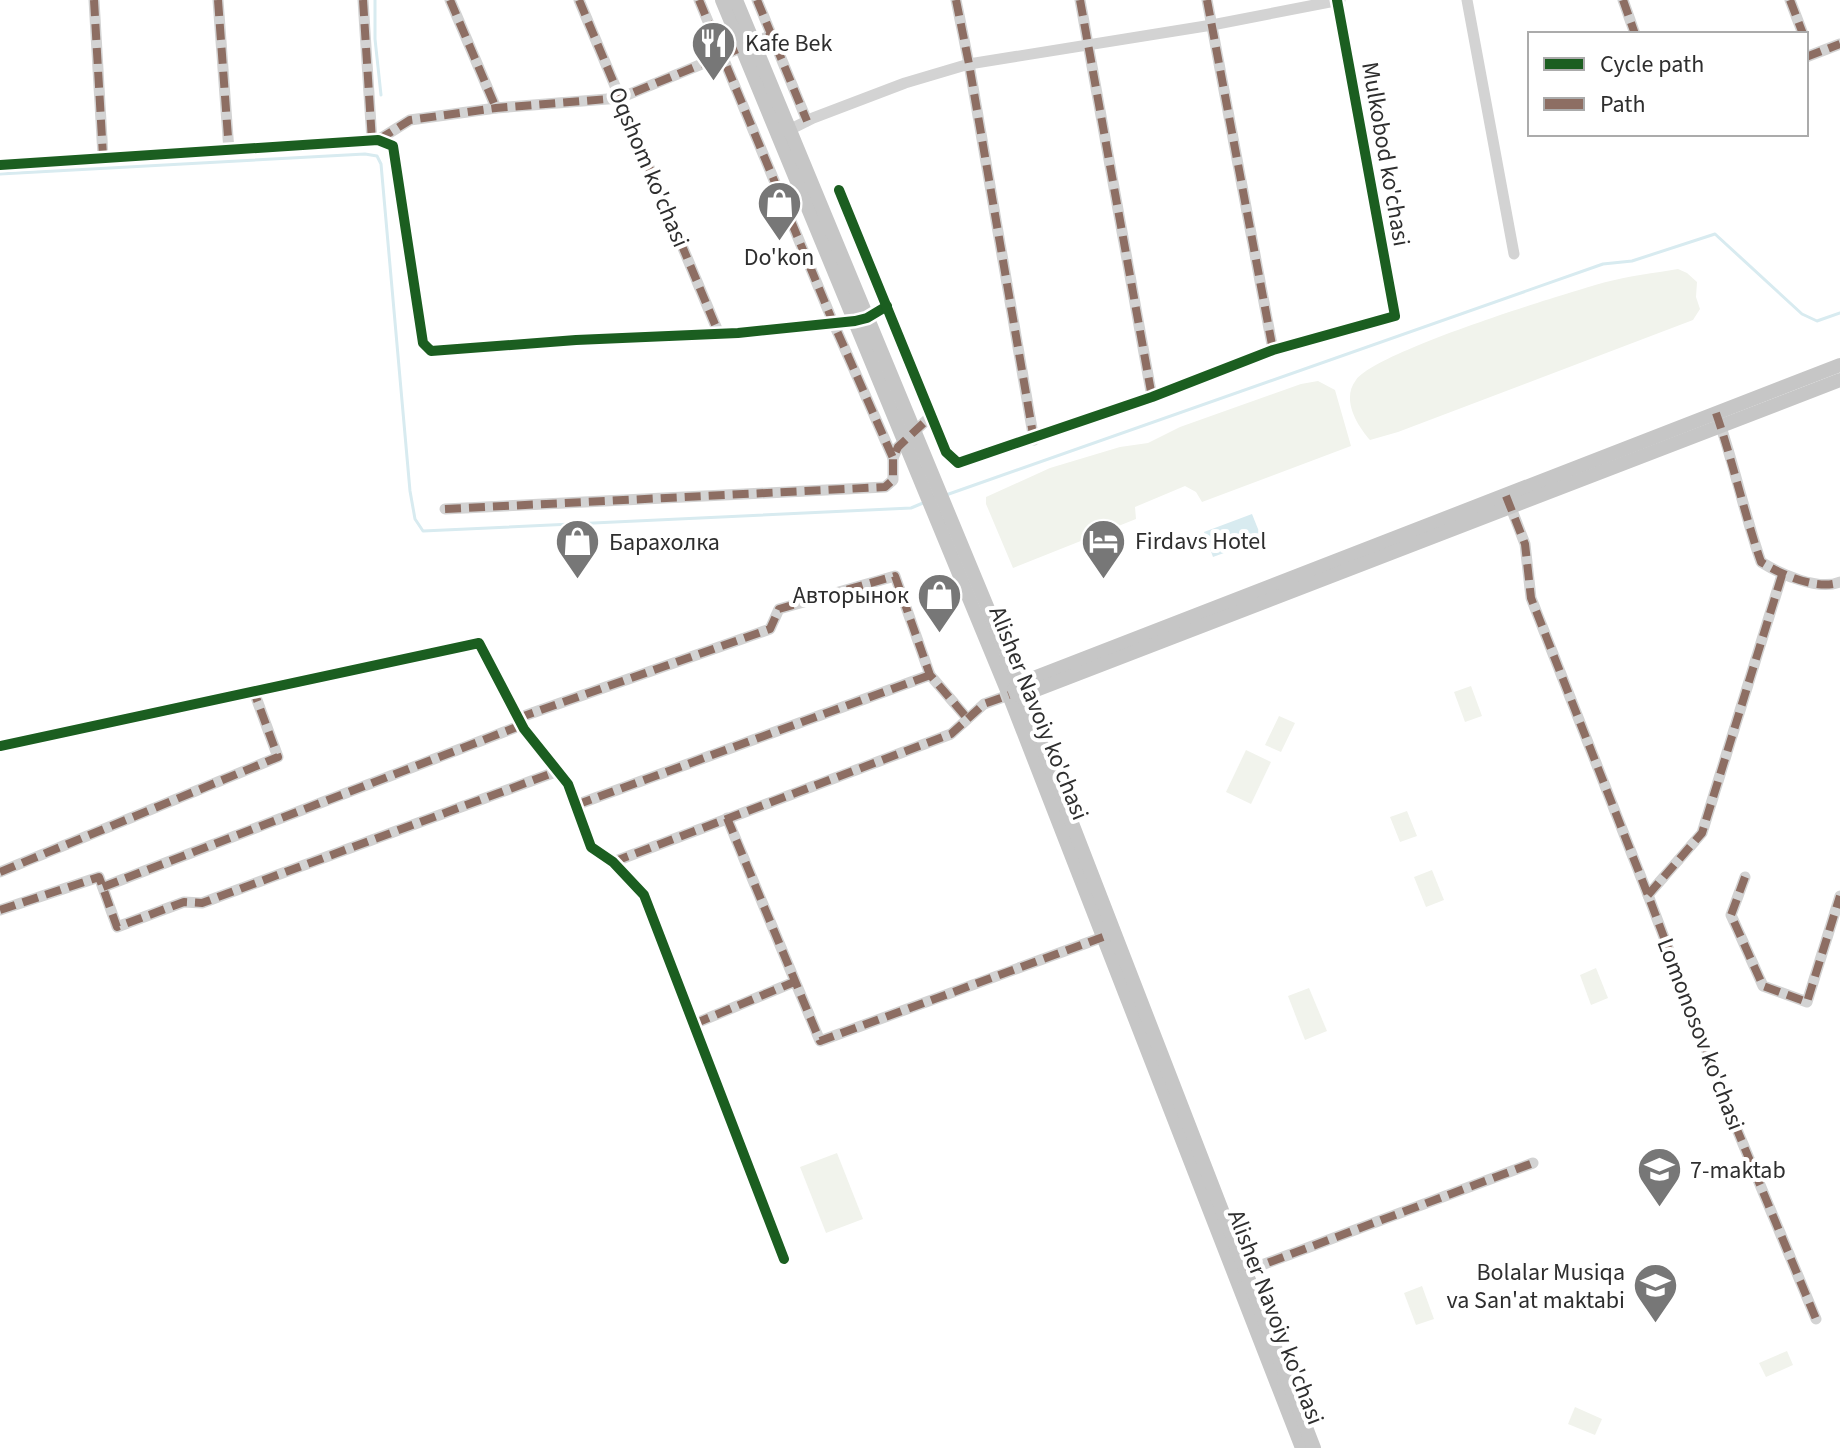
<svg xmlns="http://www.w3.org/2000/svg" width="1840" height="1448" viewBox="0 0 1840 1448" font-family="'Source Sans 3',sans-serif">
  <rect width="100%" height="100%" fill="#fff"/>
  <g fill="#f1f3ec">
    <path d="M 1678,269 L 1687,273 L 1697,282 L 1696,297 L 1700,309 L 1693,320 L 1398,432 L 1370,440 C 1357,425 1341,399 1356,380 C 1377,351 1563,294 1606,282 C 1629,276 1654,273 1678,269 Z"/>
    <polygon points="1318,381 1335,390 1351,446 1202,502 1196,492 1185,486 1135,507 1136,519 1013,568 986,504 986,497 1050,468 1120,447 1148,443 1180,427 1301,384"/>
    <polygon points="1471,686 1482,716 1465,722 1454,692"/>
    <polygon points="1279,716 1295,723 1281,752 1265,745"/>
    <polygon points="1246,750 1271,762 1251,804 1226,792"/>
    <polygon points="1407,811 1417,836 1400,842 1390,817"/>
    <polygon points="1432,870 1444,900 1426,907 1414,877"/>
    <polygon points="1596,968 1608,998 1591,1005 1580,975"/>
    <polygon points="1309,988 1327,1031 1305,1040 1288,996"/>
    <polygon points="837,1153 863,1219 826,1233 800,1167"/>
    <polygon points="1422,1286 1434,1319 1416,1325 1404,1293"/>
    <polygon points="1787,1351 1793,1365 1766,1377 1759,1363"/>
    <polygon points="1575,1407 1602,1419 1595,1435 1568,1424"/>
  </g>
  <polygon fill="#d8ebf0" points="1252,514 1262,539 1213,557 1204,532"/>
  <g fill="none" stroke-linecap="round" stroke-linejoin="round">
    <g stroke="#d8ebf0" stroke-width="3">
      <polyline points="375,0 375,39 381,95"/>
      <polyline points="0,174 365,154 377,156 381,164 410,491 415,519 423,531 911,508 923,503"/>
      <polyline points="946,495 1603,264 1632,261 1715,234 1802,314 1817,321 1840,313"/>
    </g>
    <g stroke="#d3d3d3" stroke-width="11">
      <polyline points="94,0 103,156"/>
      <polyline points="218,0 229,151"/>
      <polyline points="363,0 372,141"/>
      <polyline points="450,0 496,108"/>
      <polyline points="579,0 719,334"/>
      <polyline points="699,0 833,322 893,458"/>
      <polyline points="757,0 807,121"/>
      <polyline points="956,0 969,64 1034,440"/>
      <polyline points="1080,0 1152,397"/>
      <polyline points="1207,0 1273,350"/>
      <polyline points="1467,0 1514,254"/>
      <polyline points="1623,0 1635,34"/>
      <polyline points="1790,0 1803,34"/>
      <polyline points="1806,57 1840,44"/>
      <polyline points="783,133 813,118 905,83 969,64 1212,25 1340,0"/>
      <polyline points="378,140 410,120 496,108 620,98 772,35"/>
      <polyline points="0,165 378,140 393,146 423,343 431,351 576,340 738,333 855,321 867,318 887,306"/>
      <polyline points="839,190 946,452 958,463 1152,397 1273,350 1395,316 1337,0"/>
      <path d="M 1719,421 C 1735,468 1745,516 1761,562 C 1780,574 1818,591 1840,582"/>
      <polyline points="1508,500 1525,544 1531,598 1648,895 1733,1120 1816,1319"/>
      <polyline points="445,509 885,487 893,480 893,458 898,447 931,416"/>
      <polyline points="518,718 770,629 779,609 895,576 930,675 967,718"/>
      <polyline points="0,746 479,643 524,729 568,784 591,847 613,862 644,895 784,1259"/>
      <polyline points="576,805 930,675"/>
      <polyline points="727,818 820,1041 1103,937"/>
      <polyline points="613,862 951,734 984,704 1009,695"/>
      <polyline points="0,872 278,757 254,692"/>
      <polyline points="1745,877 1731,915 1763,986 1807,1002 1840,896"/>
      <polyline points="103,887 522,725"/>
      <polyline points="1648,895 1702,833 1782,575"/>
      <polyline points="0,910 99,877 117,927 184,902 202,903 558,771"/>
      <polyline points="694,1024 794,982"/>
      <polyline points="1246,1271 1533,1163"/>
    </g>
    <g stroke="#c6c6c6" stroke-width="14">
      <polyline points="722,0 1009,695 1302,1448"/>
      <polyline points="736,0 1005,650 1314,1448"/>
      <polyline points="1014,689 1018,684 1049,672 1840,365"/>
      <polyline points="1017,695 1023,695 1840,380"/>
    </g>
    <g stroke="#8d6e63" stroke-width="8" stroke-dasharray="16 8" stroke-linecap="butt">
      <polyline points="94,0 103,156"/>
      <polyline points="218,0 229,151"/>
      <polyline points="363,0 372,141"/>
      <polyline points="450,0 496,108"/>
      <polyline points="579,0 719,334"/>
      <polyline points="699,0 833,322 893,458"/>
      <polyline points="757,0 807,121"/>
      <polyline points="956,0 969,64 1034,440"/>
      <polyline points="1080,0 1152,397"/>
      <polyline points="1207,0 1273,350"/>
      <polyline points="1623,0 1635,34"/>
      <polyline points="1790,0 1803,34"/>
      <polyline points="1806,57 1840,44"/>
      <polyline points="378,140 410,120 496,108 620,98 772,35"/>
      <path d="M 1716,413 C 1733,462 1744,513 1761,562 C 1780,574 1818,591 1840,582"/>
      <polyline points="1506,496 1525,544 1531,598 1648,895 1733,1120 1816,1319"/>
      <polyline points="445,509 885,487 893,480 893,458 898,447 931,416"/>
      <polyline points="518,718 770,629 779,609 895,576 930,675 967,718"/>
      <polyline points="576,805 930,675"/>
      <polyline points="727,818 820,1041 1103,937"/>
      <polyline points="613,862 951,734 984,704 1009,695"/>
      <polyline points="0,872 278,757 254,692"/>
      <polyline points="1745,877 1731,915 1763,986 1807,1002 1840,896"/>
      <polyline points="103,887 522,725"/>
      <polyline points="1648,895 1702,833 1782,575"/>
      <polyline points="0,910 99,877 117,927 184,902 202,903 558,771"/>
      <polyline points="694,1024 794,982"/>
      <polyline points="1246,1271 1533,1163"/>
    </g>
    <defs>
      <g id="cycleway">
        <polyline points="0,165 378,140 393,146 423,343 431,351 576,340 738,333 855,321 867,318 887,306"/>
        <polyline points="839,190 946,452 958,463 1152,397 1273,350 1395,316 1337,0"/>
        <polyline points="0,746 479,643 524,729 568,784 591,847 613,862 644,895 784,1259"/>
      </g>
    </defs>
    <use href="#cycleway" stroke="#fff" stroke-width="15"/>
    <use href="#cycleway" stroke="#1b5e20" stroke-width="10"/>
  </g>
  <defs>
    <symbol id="restaurant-pin" viewBox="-11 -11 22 30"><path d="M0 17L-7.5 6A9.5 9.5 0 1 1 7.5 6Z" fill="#777" stroke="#fff"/><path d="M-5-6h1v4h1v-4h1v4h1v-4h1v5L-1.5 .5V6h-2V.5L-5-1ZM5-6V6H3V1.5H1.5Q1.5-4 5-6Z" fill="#fff"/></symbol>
    <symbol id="shop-pin" viewBox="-11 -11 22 30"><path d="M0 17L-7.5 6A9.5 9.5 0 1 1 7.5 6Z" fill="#777" stroke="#fff"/><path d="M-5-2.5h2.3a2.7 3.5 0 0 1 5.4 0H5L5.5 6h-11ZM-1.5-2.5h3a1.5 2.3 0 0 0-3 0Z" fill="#fff"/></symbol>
    <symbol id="hotel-pin" viewBox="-11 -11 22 30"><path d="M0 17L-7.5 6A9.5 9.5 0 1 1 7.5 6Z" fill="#777" stroke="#fff"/><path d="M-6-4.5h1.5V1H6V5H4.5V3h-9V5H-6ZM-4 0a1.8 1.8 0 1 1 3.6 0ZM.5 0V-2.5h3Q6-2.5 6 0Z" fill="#fff"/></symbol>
    <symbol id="school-pin" viewBox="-11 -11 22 30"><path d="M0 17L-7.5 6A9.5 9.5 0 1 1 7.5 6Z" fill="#777" stroke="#fff"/><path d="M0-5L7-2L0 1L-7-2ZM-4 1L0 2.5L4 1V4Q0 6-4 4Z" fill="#fff"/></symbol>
  </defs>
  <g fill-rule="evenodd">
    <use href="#restaurant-pin" x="688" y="18" width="51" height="69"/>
    <use href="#shop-pin" x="754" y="178" width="51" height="69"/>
    <use href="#hotel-pin" x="1078" y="516" width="51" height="69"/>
    <use href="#shop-pin" x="552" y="516" width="51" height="69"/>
    <use href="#shop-pin" x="914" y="570" width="51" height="69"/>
    <use href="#school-pin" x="1634" y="1144" width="51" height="69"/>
    <use href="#school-pin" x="1630" y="1260" width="51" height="69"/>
  </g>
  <g text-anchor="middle" stroke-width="8" stroke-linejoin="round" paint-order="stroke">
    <g font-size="24" fill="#2e2e2e" stroke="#fff" text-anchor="start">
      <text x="745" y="51">Kafe Bek</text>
      <text x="779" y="265" text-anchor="middle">Do'kon</text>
      <text x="1135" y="549">Firdavs Hotel</text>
      <text x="609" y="550">Барахолка</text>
      <text x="909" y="603" text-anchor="end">Авторынок</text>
      <text x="1690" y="1178">7-maktab</text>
      <text x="1625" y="1280" text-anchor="end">Bolalar Musiqa<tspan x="1625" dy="28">va San'at maktabi</tspan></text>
    </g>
    <g font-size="24" fill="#2e2e2e" stroke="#fff">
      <text transform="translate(1386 154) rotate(80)" y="8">Mulkobod ko'chasi</text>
      <text transform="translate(649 167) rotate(67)" y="8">Oqshom ko'chasi</text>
      <text transform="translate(1039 713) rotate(68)" y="8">Alisher Navoiy ko'chasi</text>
      <text transform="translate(1701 1034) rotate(69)" y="8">Lomonosov ko'chasi</text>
      <text transform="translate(1276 1317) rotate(69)" y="8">Alisher Navoiy ko'chasi</text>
    </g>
  </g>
  <rect x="1528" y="32" width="280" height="104" fill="#ffffff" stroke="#ababab" stroke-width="2"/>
  <rect x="1544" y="58" width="40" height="12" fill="#1b5e20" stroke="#ababab" stroke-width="2"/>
  <text x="1600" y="72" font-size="24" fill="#2e2e2e">Cycle path</text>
  <rect x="1544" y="98" width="40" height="12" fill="#8d6e63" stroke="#ababab" stroke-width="2"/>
  <text x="1600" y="112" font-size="24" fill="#2e2e2e">Path</text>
</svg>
